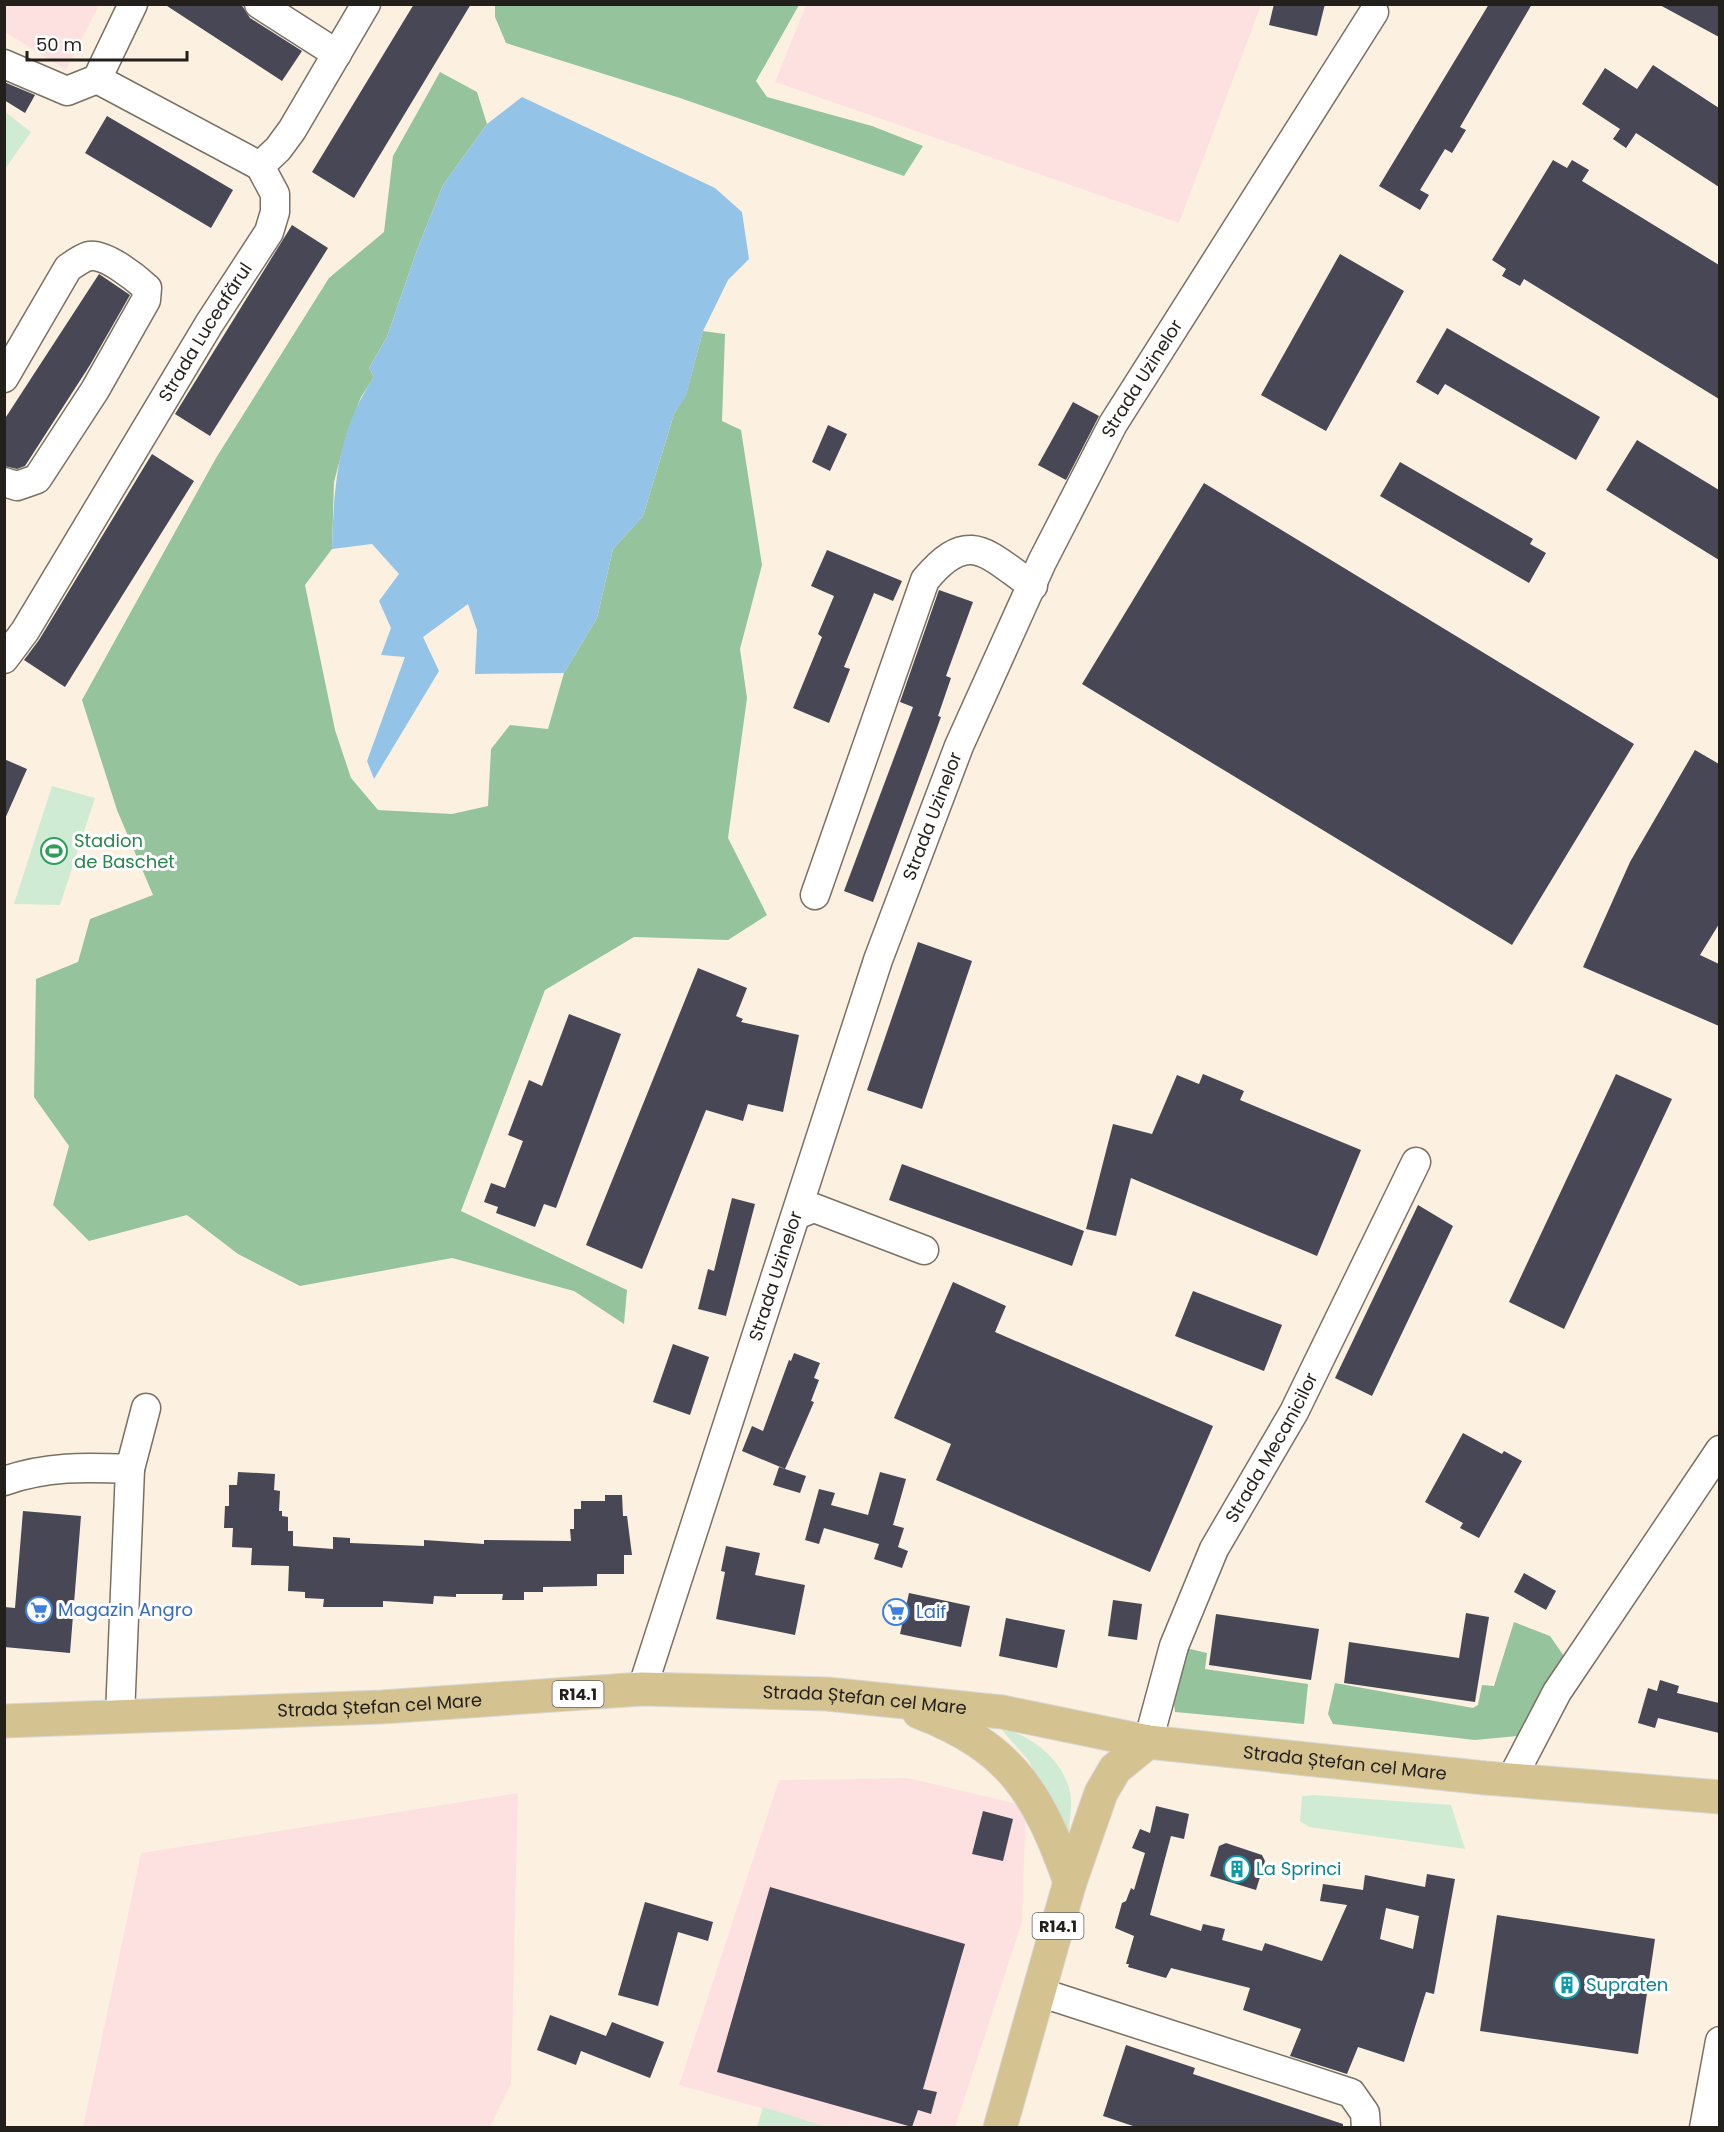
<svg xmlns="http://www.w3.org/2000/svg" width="1724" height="2132" viewBox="0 0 1724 2132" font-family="Poppins,sans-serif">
  <rect width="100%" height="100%" fill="#fcf1e1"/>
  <g fill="#fde1e1">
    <polygon points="4,5 5,4 99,5 66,70 5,32"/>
    <polygon points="806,5 806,4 1261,5 1179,223 775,82"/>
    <polygon points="908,1778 1026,1806 1022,1922 955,2127 827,2127 679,2085 779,1780"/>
    <polygon points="518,1793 511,2084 490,2127 83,2127 141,1853"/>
  </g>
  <g fill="#cfebd3">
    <polygon points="5,112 31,132 5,169"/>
    <polygon points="52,786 95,798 60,905 14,904"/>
    <path d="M 1000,1728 C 1030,1734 1063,1759 1070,1792 C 1073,1806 1069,1824 1068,1839 L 1029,1761 Z"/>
    <polygon points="1313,1795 1451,1805 1465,1849 1309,1827 1300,1821 1302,1796"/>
    <polygon points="763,2107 827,2127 757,2127"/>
  </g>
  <g fill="#95c39c">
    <polygon points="495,5 799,5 756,81 767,97 872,126 923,146 904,176 680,98 506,43 495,17"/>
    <polygon points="440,72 477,92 487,124 443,185 417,250 387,337 369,368 374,377 361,397 347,433 334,482 332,549 305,585 335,730 351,778 378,810 452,814 488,806 491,749 510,725 548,729 564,673 597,618 613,549 643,516 674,414 686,395 703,331 725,334 722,421 741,430 762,565 740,649 747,698 728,838 767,915 728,940 634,937 545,990 461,1211 627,1290 624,1324 574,1291 452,1258 300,1286 238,1254 187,1215 89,1241 53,1205 69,1146 34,1097 36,979 78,962 90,919 153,895 117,810 82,700 216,458 329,278 384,232 393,156"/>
    <polygon points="1514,1622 1550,1636 1566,1659 1517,1736 1475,1740 1333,1724 1328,1714 1335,1683 1473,1708 1478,1705 1482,1685 1494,1686"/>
    <polygon points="1186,1648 1207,1653 1205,1669 1308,1684 1304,1724 1175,1712 1173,1697"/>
  </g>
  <path fill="#94c3e8" d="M 522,97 L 715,188 L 742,212 L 749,259 L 728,280 L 703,331 L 686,396 L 674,414 L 643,516 L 613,549 L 597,618 L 564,673 L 475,674 L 477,630 L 468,604 L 423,637 L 439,671 L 374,779 L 367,761 L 405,657 L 381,655 L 391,628 L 379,601 L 399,574 L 372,544 L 332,549 C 334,486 337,432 374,377 L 369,368 L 387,337 L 417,250 L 443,185 L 487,124 Z"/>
  <g fill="#474755" fill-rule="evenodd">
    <polygon points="164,4 241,4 250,18 302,51 282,81"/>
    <polygon points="414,4 471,4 354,198 312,172"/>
    <polygon points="1274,4 1325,4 1317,36 1269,25"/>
    <polygon points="1489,4 1532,4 1460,127 1466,130 1452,153 1445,149 1420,190 1429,195 1420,210 1379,186"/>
    <polygon points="1658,4 1719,4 1719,37"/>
    <polygon points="1653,65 1719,108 1719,187 1636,133 1626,148 1613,139 1620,129 1582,104 1605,68 1637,89"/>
    <polygon points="4,82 35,95 25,113 4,100"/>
    <polygon points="107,116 233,190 211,228 85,153"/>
    <polygon points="1553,160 1567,168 1572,160 1589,170 1582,181 1719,265 1719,399 1524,279 1520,286 1502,276 1506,269 1492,260"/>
    <polygon points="292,225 328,248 210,436 175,414"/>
    <polygon points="1340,254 1404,291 1326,431 1261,395"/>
    <polygon points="99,274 130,295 90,365 25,466 17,469 4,466 4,420"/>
    <polygon points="1447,328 1600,417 1576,460 1445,384 1438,395 1416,382"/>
    <polygon points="1073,402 1099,416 1066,480 1038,465"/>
    <polygon points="828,425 847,434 830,471 812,462"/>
    <polygon points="1637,440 1719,490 1719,560 1606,490"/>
    <polygon points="152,454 194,481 65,687 24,660 39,640"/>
    <polygon points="1400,462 1533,539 1530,544 1546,553 1529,583 1380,496"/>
    <polygon points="1204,483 1634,744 1512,945 1082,684"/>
    <polygon points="827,550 902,581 893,601 874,593 844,667 850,669 829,723 793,708 822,637 818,634 834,596 811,586"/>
    <polygon points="939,590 973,602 946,676 951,678 938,716 941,717 873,902 844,891 913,707 900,702"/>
    <polygon points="1695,750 1719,764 1719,924 1700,955 1719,964 1719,1026 1583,967 1630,862"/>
    <polygon points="4,759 27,769 4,821"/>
    <polygon points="918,942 972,961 922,1109 867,1090"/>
    <polygon points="698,968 747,988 736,1016 743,1019 741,1022 799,1035 783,1112 748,1104 743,1121 706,1110 642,1269 586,1245"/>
    <polygon points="569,1014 621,1034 556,1208 544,1204 535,1227 496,1213 498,1207 484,1202 491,1183 505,1188 523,1141 508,1135 529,1080 542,1086"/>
    <polygon points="1203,1074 1244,1091 1240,1100 1361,1150 1317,1256 1131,1178 1116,1236 1086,1229 1113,1124 1152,1134 1177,1075 1199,1084"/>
    <polygon points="1616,1074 1672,1099 1564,1329 1509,1302"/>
    <polygon points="902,1164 1084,1231 1072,1266 889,1200"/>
    <polygon points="732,1198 755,1204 726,1316 698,1309 708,1269 714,1271"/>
    <polygon points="1418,1205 1453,1226 1372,1396 1335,1378"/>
    <polygon points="953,1282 1006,1306 995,1332 1213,1426 1150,1572 936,1480 951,1444 894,1418"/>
    <polygon points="1193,1291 1282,1325 1264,1371 1175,1336"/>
    <polygon points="673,1344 709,1357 690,1415 653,1402"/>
    <polygon points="794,1353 820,1363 814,1378 819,1380 811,1401 814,1402 785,1469 742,1451 752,1426 763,1431 789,1360 791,1361"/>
    <polygon points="1463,1433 1502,1454 1504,1451 1522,1461 1479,1538 1460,1528 1463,1523 1425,1502"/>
    <polygon points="779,1467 806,1476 800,1493 773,1485"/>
    <polygon points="238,1472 275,1474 274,1490 280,1491 279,1511 282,1511 282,1516 288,1517 288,1531 293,1531 293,1546 333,1549 333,1537 350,1538 350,1543 424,1546 424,1540 484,1544 484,1540 571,1541 570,1529 574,1529 574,1509 581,1509 581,1501 605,1501 605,1495 622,1495 623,1516 627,1516 632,1555 624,1555 624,1574 597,1574 597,1586 543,1587 543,1592 524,1592 524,1600 502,1600 503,1594 456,1594 456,1597 434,1596 433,1604 383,1601 383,1607 323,1607 324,1599 305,1598 305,1592 288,1591 289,1566 251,1565 252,1548 232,1547 233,1528 224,1528 225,1506 229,1506 229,1485 237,1485"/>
    <polygon points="880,1472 906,1479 893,1525 904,1528 898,1547 908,1551 902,1568 874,1559 879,1544 824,1528 819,1544 805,1540 819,1489 835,1493 831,1505 868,1515"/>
    <polygon points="23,1511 81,1516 70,1653 4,1647 4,1607 15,1608"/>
    <polygon points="726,1546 760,1553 755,1575 805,1585 795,1635 716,1619 725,1572 721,1571"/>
    <polygon points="1524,1573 1556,1591 1546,1610 1514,1592"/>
    <polygon points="909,1593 970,1606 961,1647 900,1634"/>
    <polygon points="1113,1600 1142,1604 1137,1640 1108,1636"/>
    <polygon points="1466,1613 1489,1617 1475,1702 1344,1683 1349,1642 1459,1658"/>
    <polygon points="1216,1614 1319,1629 1311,1680 1209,1665"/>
    <polygon points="1006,1618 1065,1630 1057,1668 999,1656"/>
    <polygon points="1660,1680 1679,1686 1677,1693 1719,1703 1719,1733 1658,1718 1655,1728 1638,1723 1648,1688 1657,1691"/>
    <path d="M 1156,1806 L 1189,1814 L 1184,1839 L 1171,1836 L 1150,1915 L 1201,1931 L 1203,1924 L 1225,1929 L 1222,1940 L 1262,1951 L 1265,1943 L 1322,1961 L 1347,1905 L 1320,1901 L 1323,1884 L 1363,1890 L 1365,1875 L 1425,1887 L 1427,1874 L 1455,1879 L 1434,1994 L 1426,1992 L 1404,2062 L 1358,2047 L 1347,2074 L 1290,2056 L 1301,2029 L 1243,2010 L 1250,1988 L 1171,1968 L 1166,1978 L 1128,1967 L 1129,1964 L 1126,1964 L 1134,1936 L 1115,1928 L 1122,1903 L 1126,1901 L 1131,1888 L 1134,1890 L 1145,1853 L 1132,1848 L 1140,1829 L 1150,1833 ZM 1386,1908 L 1419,1916 L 1413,1949 L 1380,1939 Z"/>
    <polygon points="983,1811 1013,1819 1003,1861 972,1854"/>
    <polygon points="1226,1843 1262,1855 1265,1861 1256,1890 1210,1876 1219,1846"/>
    <polygon points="770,1887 965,1944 923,2089 937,2092 931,2114 918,2110 912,2127 717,2072"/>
    <polygon points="645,1902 713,1922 708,1941 678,1932 658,2006 618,1995"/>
    <polygon points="1497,1915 1655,1939 1638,2054 1480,2031"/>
    <polygon points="550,2015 606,2036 612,2022 664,2042 650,2078 581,2051 576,2065 537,2050"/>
    <polygon points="1126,2045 1195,2068 1193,2074 1343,2124 1343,2127 1136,2127 1103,2116"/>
  </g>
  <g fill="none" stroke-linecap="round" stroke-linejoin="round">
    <defs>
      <g id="minor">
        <polyline points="259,4 337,54"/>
        <polyline points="4,64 67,91 97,79 133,4"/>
        <polyline points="97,79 260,166"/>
        <path d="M 4,378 L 68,268 C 75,263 82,258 89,256 C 105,253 136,278 147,288 L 146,300 L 95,390 L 37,479 L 17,486 L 4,482"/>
        <path id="s1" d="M 4,659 L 25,631 L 209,324 L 269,232 L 275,212 L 275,194 L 260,166 L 278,149 L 292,130 L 366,4"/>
        <path d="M 815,895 L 925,580 C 969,527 987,554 1033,586"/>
        <polyline points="796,1215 814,1208 924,1250"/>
        <polyline points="130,1469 146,1408"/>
        <path d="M 4,1481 C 47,1466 85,1467 130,1469 L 120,1716"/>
        <path id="s2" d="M 642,1689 L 878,960 L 959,746 L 1042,562 L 1113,424 L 1374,12"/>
        <path id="s3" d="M 1148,1742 L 1174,1646 L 1214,1549 L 1294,1412 L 1416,1162"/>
        <polyline points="1511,1780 1557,1692 1720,1450"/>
        <polyline points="1039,1992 1351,2093 1365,2113 1366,2128"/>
        <polyline points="1704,2128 1720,2041"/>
      </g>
      <g id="major">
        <path d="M 919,1712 C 1012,1748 1038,1793 1070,1882"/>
        <path id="s4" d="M 4,1721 L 382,1707 L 642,1689 L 827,1694 L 1002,1712 L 1148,1742 L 1485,1778 L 1720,1797"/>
        <polyline points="1000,2128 1070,1882 1101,1793 1115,1769 1148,1742"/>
      </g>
    </defs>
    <use href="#minor" stroke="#7a7063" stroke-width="31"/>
    <use href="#major" stroke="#d7d7d6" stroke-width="35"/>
    <use href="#minor" stroke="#fff" stroke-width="28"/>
    <use href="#major" stroke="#d4c290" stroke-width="33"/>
  </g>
  <defs>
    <symbol id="stadium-ring" viewBox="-11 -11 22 22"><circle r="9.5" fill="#fff" stroke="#2e9e5b" stroke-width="1.5"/><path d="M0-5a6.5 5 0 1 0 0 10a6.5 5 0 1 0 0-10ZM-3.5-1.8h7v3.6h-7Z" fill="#2e9e5b"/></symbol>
    <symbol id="supermarket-ring" viewBox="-11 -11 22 22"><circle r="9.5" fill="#fff" stroke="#3f7fe0" stroke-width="1.5"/><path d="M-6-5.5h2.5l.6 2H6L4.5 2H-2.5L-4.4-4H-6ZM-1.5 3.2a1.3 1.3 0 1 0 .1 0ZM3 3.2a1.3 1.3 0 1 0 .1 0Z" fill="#3f7fe0"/></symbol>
    <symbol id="building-ring" viewBox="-11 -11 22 22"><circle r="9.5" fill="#fff" stroke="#0f9aa8" stroke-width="1.5"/><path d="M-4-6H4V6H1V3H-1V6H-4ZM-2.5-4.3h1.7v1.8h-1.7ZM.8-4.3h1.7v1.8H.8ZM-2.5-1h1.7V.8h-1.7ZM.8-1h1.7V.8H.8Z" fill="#0f9aa8"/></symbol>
  </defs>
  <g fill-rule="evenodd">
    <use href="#stadium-ring" x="39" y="836" width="30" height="30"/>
    <use href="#supermarket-ring" x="24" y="1595" width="30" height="30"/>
    <use href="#supermarket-ring" x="881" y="1597" width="30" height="30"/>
    <use href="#building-ring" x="1222" y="1854" width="30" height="30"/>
    <use href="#building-ring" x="1552" y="1970" width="30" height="30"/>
  </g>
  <g text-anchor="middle" stroke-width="6" stroke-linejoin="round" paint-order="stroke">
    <g fill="#fff" stroke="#65625f" stroke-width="1.5">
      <rect x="552.5" y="1681" width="51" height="26" rx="4.5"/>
      <rect x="1032.5" y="1913" width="51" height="26" rx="4.5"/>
    </g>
    <g font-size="16" font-weight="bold" fill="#231f1a">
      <text x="578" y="1700">R14.1</text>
      <text x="1058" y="1932">R14.1</text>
    </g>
    <g font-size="18" fill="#231f1a" stroke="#fff">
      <text dy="6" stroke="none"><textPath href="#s1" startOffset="384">Strada Luceafărul</textPath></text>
      <text dy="6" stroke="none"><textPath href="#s2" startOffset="1406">Strada Uzinelor</textPath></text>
      <text dy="6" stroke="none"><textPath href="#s2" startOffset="920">Strada Uzinelor</textPath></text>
      <text dy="6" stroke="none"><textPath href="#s2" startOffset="434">Strada Uzinelor</textPath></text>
      <text dy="6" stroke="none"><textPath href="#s3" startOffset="321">Strada Mecanicilor</textPath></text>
      <text dy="6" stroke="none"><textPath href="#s4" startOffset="862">Strada Ștefan cel Mare</textPath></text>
      <text dy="6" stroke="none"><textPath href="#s4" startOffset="376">Strada Ștefan cel Mare</textPath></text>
      <text dy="6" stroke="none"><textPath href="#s4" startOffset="1347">Strada Ștefan cel Mare</textPath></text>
    </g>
    <g font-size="18" fill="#27864d" stroke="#fff" text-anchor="start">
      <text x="74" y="847">Stadion<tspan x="74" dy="21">de Baschet</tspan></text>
    </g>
    <g font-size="18" fill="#366cbe" stroke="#fff" text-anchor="start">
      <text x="58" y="1616">Magazin Angro</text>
      <text x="916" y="1618">Laif</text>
    </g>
    <g font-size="18" fill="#0d838f" stroke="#fff" text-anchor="start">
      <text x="1256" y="1875">La Sprinci</text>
      <text x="1586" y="1991">Supraten</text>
    </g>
  </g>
  <rect width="1724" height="2132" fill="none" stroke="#231f1a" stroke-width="12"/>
  <path d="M27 51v9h160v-9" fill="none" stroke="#231f1a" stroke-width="3"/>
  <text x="36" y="51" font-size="18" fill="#231f1a" stroke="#ffffff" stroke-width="4.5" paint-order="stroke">50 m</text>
</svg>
